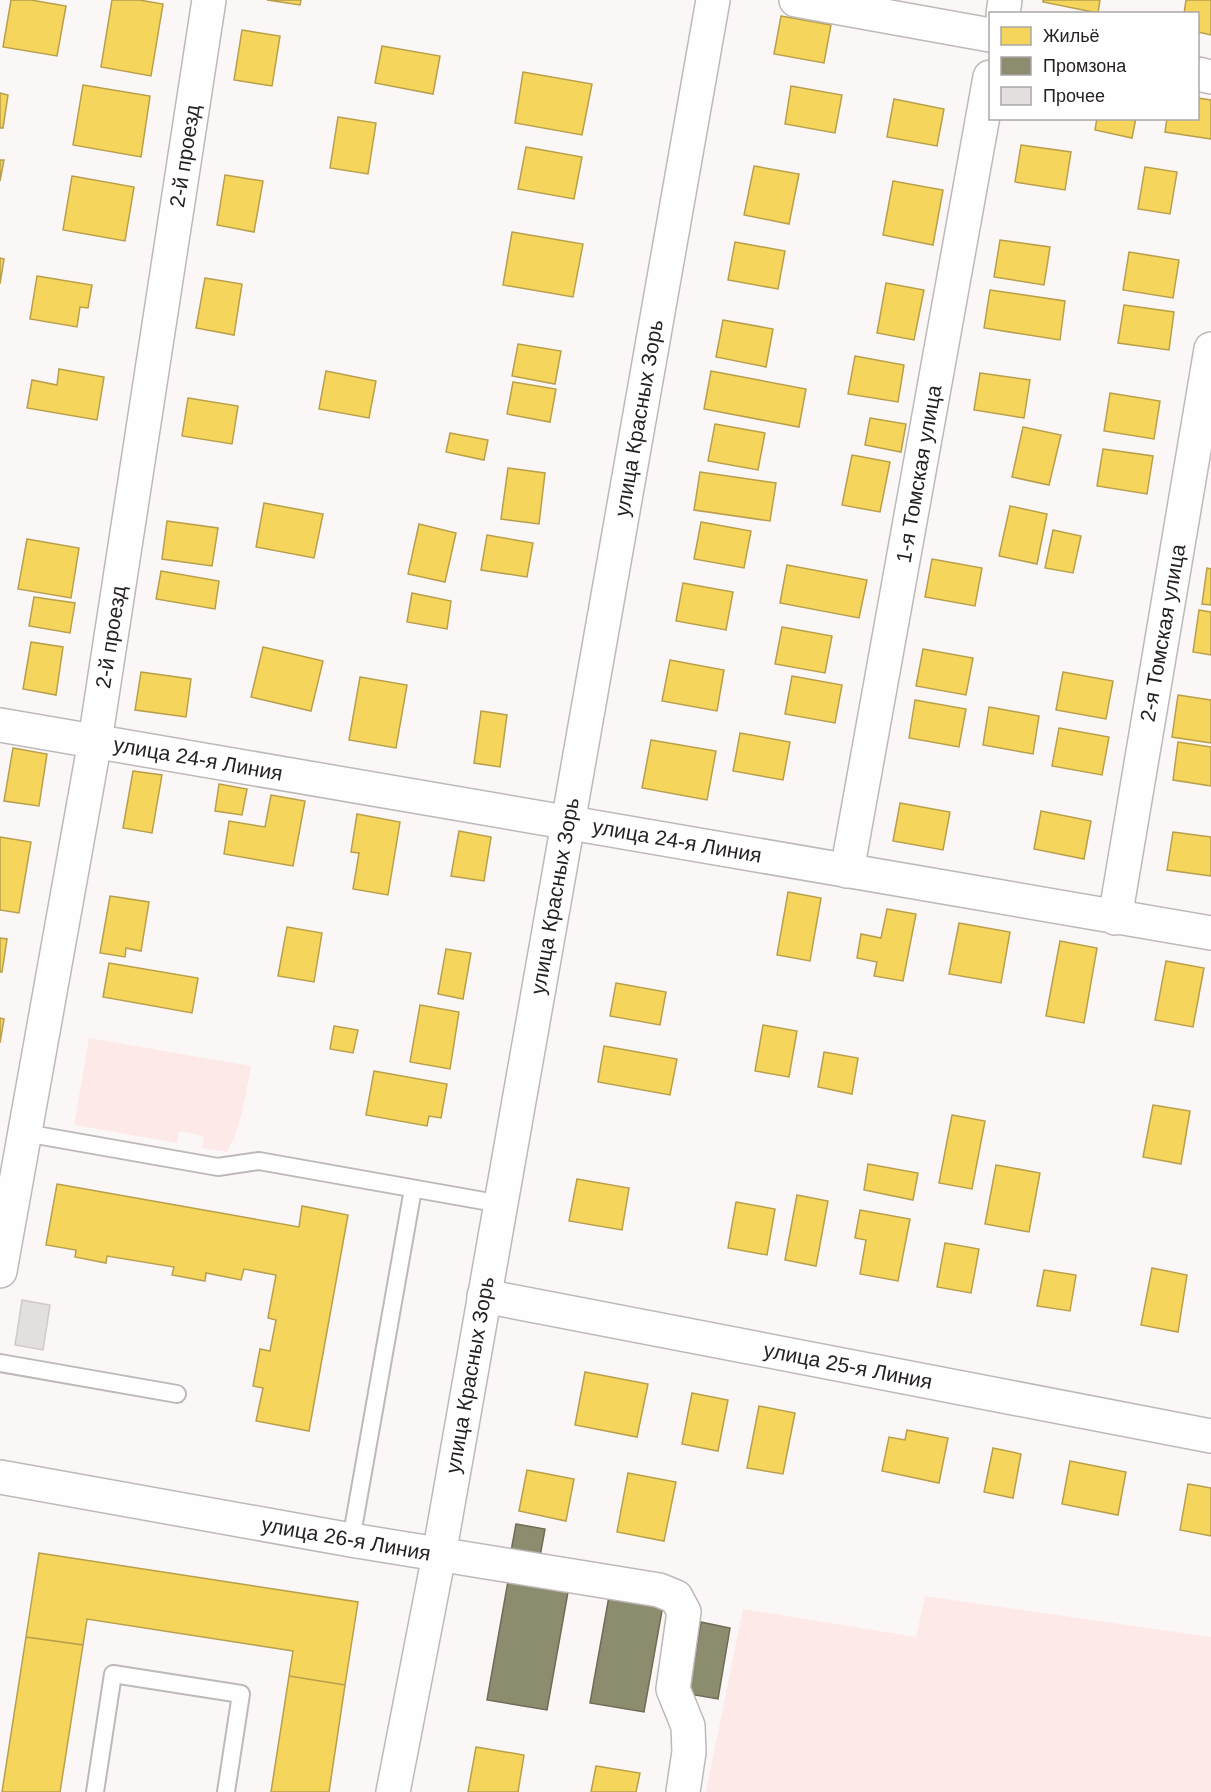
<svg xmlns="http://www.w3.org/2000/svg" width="1211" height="1792" viewBox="0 0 1211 1792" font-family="Arial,sans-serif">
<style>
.green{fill:#fdeae8}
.homes{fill:#f6d55c;stroke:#b89f4b;stroke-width:1.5}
.industry{fill:#8c8c6e;stroke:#6e6c57;stroke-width:1.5}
.building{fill:#e4dfdf;stroke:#cfcaca;stroke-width:1.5}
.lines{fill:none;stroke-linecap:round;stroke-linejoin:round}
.service-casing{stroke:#beb9b9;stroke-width:20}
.minor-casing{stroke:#beb9b9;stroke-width:36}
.tertiary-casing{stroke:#beb9b9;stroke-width:36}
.service{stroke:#fffefe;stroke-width:16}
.minor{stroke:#fffefe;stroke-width:33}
.tertiary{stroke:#fffefe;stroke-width:33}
.labels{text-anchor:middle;stroke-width:6;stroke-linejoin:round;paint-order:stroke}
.street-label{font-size:21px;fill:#272222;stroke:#fff}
</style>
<rect width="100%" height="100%" fill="#fcf7f7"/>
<path class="green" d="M89,1038L251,1066C245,1096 242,1126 227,1152L202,1148L204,1136L179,1131L177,1143L74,1125Z
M925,1596L1211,1637V1792H706L743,1609L916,1637Z"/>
<path class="homes" d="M11,0H31L66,6L57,56L3,47Z
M112,0H139L163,4L151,76L101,67Z
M267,0H301L300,5Z
M1043,0H1100L1098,13L1043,2Z
M1186,0H1211V35L1198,32V14H1184Z
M781,16L831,25L824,63L774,54Z
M242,30L280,36L272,86L234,80Z
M382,46L440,56L433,94L375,83Z
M523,72L592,84L582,135L515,123Z
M83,85L150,96L141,157L73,145Z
M791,86L842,95L835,133L785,124Z
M0,93L8,95L3,128H0Z
M1198,98L1211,100V139L1165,132L1167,118H1198Z
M894,99L944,109L937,146L887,137Z
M338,117L376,123L368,174L330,168Z
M1097,118H1136L1132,138L1095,130Z
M1021,145L1071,152L1065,190L1015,182Z
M526,147L582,157L574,199L518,189Z
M0,160H4L0,181Z
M754,166L799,174L789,224L744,215Z
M1145,167L1177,172L1170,214L1138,209Z
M225,175L263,181L254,232L217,225Z
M72,176L134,187L125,241L63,230Z
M893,181L943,190L933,245L883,235Z
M512,232L583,244L573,297L503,285Z
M1000,240L1050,247L1044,285L994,277Z
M735,242L785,251L778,289L728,280Z
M1129,252L1179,260L1173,298L1123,290Z
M0,258L4,259L0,284Z
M37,276L92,285L88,308L80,307L77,327L30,319Z
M205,278L242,284L234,335L196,328Z
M886,283L924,290L914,340L877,333Z
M990,290L1065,301L1060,340L984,328Z
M1124,305L1174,312L1169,350L1118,343Z
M723,320L773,329L766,367L716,357Z
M518,344L561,351L555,384L512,376Z
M855,356L904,365L898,402L848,394Z
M59,369L104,377L97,420L27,408L32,380L57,385Z
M326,371L376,381L369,418L319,409Z
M711,371L806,389L799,427L704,409Z
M980,373L1030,380L1024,418L974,410Z
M513,382L556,389L550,422L507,414Z
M1110,393L1160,401L1154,439L1104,431Z
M188,398L238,406L232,444L182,436Z
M870,418L906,424L901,452L865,445Z
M715,424L765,433L758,470L708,461Z
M1023,427L1061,435L1049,485L1012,477Z
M450,433L488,440L484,460L446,452Z
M1103,449L1153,456L1147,494L1097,486Z
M852,455L890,462L880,512L842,505Z
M508,468L545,473L539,524L501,519Z
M700,472L776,483L770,521L694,510Z
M264,503L323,514L314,558L256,547Z
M1010,506L1047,514L1037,564L999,556Z
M167,521L218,528L212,566L162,559Z
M701,522L751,531L744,568L694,559Z
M419,524L456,533L445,582L408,574Z
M1053,530L1081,536L1073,573L1045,568Z
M487,535L533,543L527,577L481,570Z
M27,539L79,548L71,598L18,589Z
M932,559L982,568L975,606L925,597Z
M787,565L867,580L859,618L780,603Z
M1207,568L1211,569V605L1202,604Z
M161,571L219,581L215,609L156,599Z
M683,583L733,592L726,630L676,621Z
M412,593L451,601L447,629L407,622Z
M34,597L75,603L70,633L29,626Z
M1199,610L1211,612V655L1193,652Z
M782,627L832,636L825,673L775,664Z
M31,642L63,647L56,695L23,689Z
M263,647L323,661L311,711L251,697Z
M923,649L973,658L966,695L916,686Z
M670,660L724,670L717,711L662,701Z
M141,672L191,679L186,717L135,710Z
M1063,672L1113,681L1106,719L1056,710Z
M792,676L842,685L835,723L785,714Z
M360,677L407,685L396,748L349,740Z
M1178,695L1211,700V743L1172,737Z
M915,700L966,709L959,747L909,738Z
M989,707L1039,716L1033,754L983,745Z
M481,711L507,715L500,767L474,763Z
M1059,728L1109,737L1102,775L1052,766Z
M740,733L790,742L783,780L733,771Z
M651,740L716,751L707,800L642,788Z
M1178,742L1211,747V786L1173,780Z
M13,748L47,754L39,806L4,801Z
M133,771L162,775L152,833L123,828Z
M219,784L247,789L242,815L215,811Z
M271,795L305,801L293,866L224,854L229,821L265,827Z
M900,803L950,812L943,850L893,841Z
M1041,811L1091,821L1084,859L1034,849Z
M357,814L400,822L388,895L353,889L359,853L351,852Z
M459,831L491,837L484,881L451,876Z
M1173,832L1211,837V876L1167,870Z
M0,837L31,842L19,913L0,910Z
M788,892L821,898L810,961L777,955Z
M110,896L149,902L141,951L126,948L125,957L100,953Z
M887,909L916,914L903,981L874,976L877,962L857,958L861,934L881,938Z
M959,923L1010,932L1001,983L949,974Z
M287,927L322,933L314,982L278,976Z
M0,938L7,939L2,972H0Z
M1060,941L1097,948L1084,1023L1046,1016Z
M446,949L471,953L463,999L438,994Z
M1166,961L1204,968L1193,1027L1155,1020Z
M109,963L198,978L192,1013L103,997Z
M616,983L666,992L660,1025L610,1016Z
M420,1005L459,1012L450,1069L410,1062Z
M0,1018L4,1019L0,1043Z
M763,1025L797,1031L789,1077L755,1071Z
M334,1026L358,1030L353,1053L330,1049Z
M604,1046L677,1059L670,1095L598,1082Z
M824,1052L858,1058L852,1094L818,1087Z
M374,1071L447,1084L441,1118L429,1116L427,1126L366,1115Z
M1153,1105L1190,1111L1181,1164L1143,1157Z
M952,1115L985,1121L972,1189L939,1183Z
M868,1164L918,1173L913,1200L864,1190Z
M996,1165L1040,1173L1029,1232L985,1224Z
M577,1179L629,1188L622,1230L569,1221Z
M57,1184L299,1227L302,1206L348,1215L309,1431L256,1421L263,1388L253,1386L260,1349L270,1351L276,1320L268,1318L276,1275L244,1269L241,1280L206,1273L205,1281L172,1275L174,1267L107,1256L106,1263L75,1257L76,1250L46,1245Z
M797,1195L828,1201L816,1266L785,1260Z
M736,1202L775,1209L767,1255L728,1248Z
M860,1210L910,1219L898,1281L860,1274L866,1240L855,1238Z
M945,1243L979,1249L971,1293L937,1287Z
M1152,1268L1187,1275L1178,1332L1141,1325Z
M1044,1270L1076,1275L1070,1311L1037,1306Z
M585,1372L648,1384L637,1437L575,1425Z
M692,1393L728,1400L718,1451L682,1444Z
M759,1406L795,1413L783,1474L747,1468Z
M907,1430L948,1438L939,1483L882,1471L889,1437L905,1440Z
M993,1448L1021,1454L1013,1498L984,1492Z
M1070,1461L1126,1472L1118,1515L1062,1504Z
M527,1470L574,1479L566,1521L519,1511Z
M628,1473L676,1482L664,1541L617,1532Z
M1188,1484L1211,1488V1536L1180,1530Z
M39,1553L358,1602L345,1685L289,1676L293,1651L87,1619L83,1645L26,1637Z
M26,1637L83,1645L60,1792H2Z
M289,1676L345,1685L329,1792H271Z
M476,1747L524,1755L518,1792H468Z
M596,1766L640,1773L636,1792H591Z"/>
<path class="industry" d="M516,1524L545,1529L539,1562L510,1557Z
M508,1581L568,1592L547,1710L487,1700Z
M609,1596L663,1605L644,1712L590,1703Z
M701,1622L730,1628L718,1699L689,1694Z"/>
<path class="building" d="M22,1300L50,1305L43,1350L15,1345Z"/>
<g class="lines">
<g class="service-casing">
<path id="service" d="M25,1133L218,1167L259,1161L501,1204
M0,1363L177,1394
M351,1540L413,1189
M95,1792L113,1674L241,1694L226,1792"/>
</g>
<g class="minor-casing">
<path id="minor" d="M796,0L990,35
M1003,14L1005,0
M1198,74L1211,77
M0,725L1211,933
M847,871L990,77
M1115,918L1211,349
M0,1271L95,741L209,0
M484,1296L1211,1436
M0,1477L351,1540L659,1590L676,1597L684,1612L673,1689L688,1726L689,1752L683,1792"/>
</g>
<g class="tertiary-casing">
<path id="tertiary" d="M393,1792L439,1555L713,0"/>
</g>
<use href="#service" class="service"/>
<use href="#minor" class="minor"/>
<use href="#tertiary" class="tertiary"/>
</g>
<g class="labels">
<g class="street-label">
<text transform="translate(185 156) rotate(-81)" y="7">2-й проезд</text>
<text transform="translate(639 418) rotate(-80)" y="7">улица Красных Зорь</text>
<text transform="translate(919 474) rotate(-80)" y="7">1-я Томская улица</text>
<text transform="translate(1163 633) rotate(-80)" y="7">2-я Томская улица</text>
<text transform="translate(111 637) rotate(-81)" y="7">2-й проезд</text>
<text transform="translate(198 759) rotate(10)" y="7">улица 24-я Линия</text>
<text transform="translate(677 841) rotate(10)" y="7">улица 24-я Линия</text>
<text transform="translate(555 896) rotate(-80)" y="7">улица Красных Зорь</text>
<text transform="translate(848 1366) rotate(11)" y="7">улица 25-я Линия</text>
<text transform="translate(470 1375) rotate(-80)" y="7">улица Красных Зорь</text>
<text transform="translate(346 1539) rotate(10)" y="7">улица 26-я Линия</text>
</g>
</g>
<rect x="989" y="12" width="210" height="108" fill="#ffffff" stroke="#a9a7a7" stroke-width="1.5"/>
<rect x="1001" y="27" width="30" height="18" fill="#f6d55c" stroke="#a9a7a7" stroke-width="1.5"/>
<text x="1043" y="42" font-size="18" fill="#272222">Жильё</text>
<rect x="1001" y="57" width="30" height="18" fill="#8c8c6e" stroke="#a9a7a7" stroke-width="1.5"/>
<text x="1043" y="72" font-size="18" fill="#272222">Промзона</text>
<rect x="1001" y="87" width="30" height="18" fill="#e4dfdf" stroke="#a9a7a7" stroke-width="1.5"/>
<text x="1043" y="102" font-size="18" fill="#272222">Прочее</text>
</svg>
